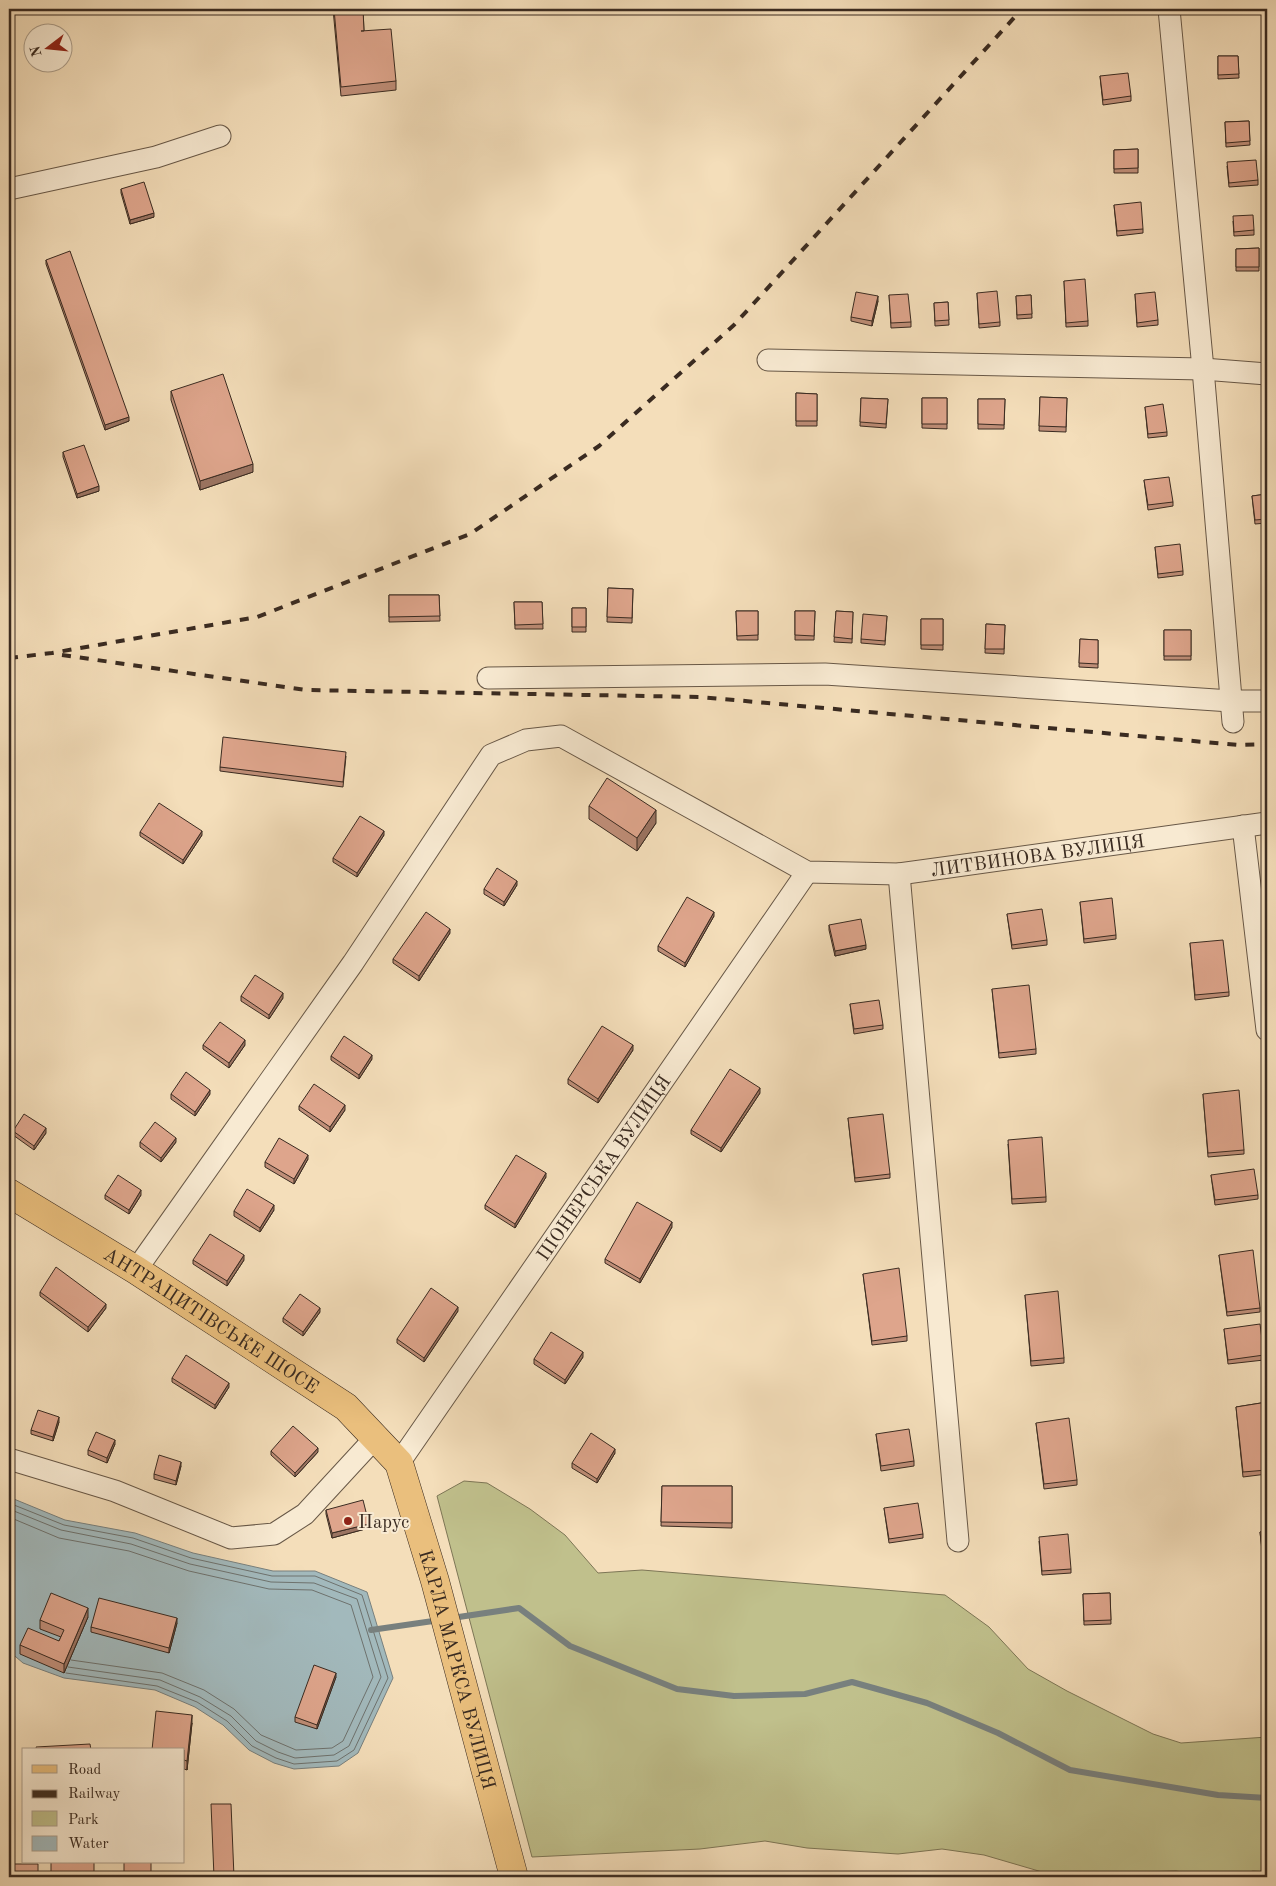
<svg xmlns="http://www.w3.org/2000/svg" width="1276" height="1886" viewBox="0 0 1276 1886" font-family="'Old Standard TT',serif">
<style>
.green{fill:#c0c08c;stroke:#7d7656}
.water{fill:#a2b9bc;stroke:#78807e}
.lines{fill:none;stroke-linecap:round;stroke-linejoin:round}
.shore{stroke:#6e726e;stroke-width:1}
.stream{stroke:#78807e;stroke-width:6}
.minor-casing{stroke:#685847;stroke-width:23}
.major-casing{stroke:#3a2b21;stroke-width:29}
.minor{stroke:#f8ead2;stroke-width:21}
.major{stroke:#eabf7d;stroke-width:28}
.rail{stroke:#3a2b21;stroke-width:4;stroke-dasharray:9 9;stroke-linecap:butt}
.wall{fill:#bf8e78;stroke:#3a2b21}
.shaded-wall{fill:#9b7462;stroke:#3a2b21}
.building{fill:#dea58c;stroke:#3a2b21}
.poi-dot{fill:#8f2418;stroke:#f8ead2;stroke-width:2}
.labels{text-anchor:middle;stroke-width:4;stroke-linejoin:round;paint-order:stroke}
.street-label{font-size:19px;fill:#3a2b21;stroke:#f8ead2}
.poi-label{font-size:19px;fill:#3a2b21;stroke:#f8ead2;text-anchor:start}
</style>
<rect width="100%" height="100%" fill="#f4deba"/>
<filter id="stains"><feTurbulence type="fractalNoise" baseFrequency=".004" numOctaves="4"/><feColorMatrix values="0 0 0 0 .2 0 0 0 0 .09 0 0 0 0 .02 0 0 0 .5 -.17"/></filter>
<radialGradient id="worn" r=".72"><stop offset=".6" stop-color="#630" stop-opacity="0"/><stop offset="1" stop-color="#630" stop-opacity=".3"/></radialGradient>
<path class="green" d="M464,1481L487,1483L530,1509L565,1535L598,1573L642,1570L945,1595L989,1627L1028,1669L1067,1691L1153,1734L1181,1743L1267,1737V1872L1253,1871L1229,1877H1212L1176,1871L1138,1872L1114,1877H1083L1049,1874L984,1855L942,1849L898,1854L807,1848L765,1841L700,1849L532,1857L437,1496Z"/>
<path class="water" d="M9,1497L65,1520L135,1533L193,1553L273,1571H315L367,1592L393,1678L358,1753L339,1766L294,1769L274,1763L249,1750L223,1725L195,1707L155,1690L64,1678L23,1663L9,1651Z"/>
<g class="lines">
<path class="shore" d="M9,1503L64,1525L133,1538L191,1558L272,1576H315L362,1595L388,1678L354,1750L337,1761L294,1764L276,1758L252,1746L227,1721L197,1702L157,1686L66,1673
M9,1509L61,1530L131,1544L190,1564L271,1582L314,1583L357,1599L381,1677L349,1746L334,1755L295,1758L278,1752L256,1741L231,1716L200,1697L160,1680L68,1667
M9,1517L59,1538L129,1551L189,1571L269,1589L312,1590L351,1605L373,1677L343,1741L332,1748L296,1750L261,1735L234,1709L204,1690L162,1673L71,1660"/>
<path class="stream" d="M452,1618L519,1608L570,1646L677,1689L734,1696L805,1694L852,1682L927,1703L998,1733L1070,1770L1218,1795L1267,1798
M371,1630L440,1620"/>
<g class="minor-casing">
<g id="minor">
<path d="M1169,9L1203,369L1233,722"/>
<path d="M9,189L156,157L220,136"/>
<path d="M768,360L1203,369L1267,374"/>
<path d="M488,678L825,674L1231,701H1267"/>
<path d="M1243,826L1267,1030"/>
<path d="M899,874L958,1541"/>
<path id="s1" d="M136,1270L353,963L491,755L526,740L561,736L807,872L899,874L1267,823"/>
<path d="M9,1459L115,1491L231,1538L274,1534L305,1514L375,1438"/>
<path id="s2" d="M399,1463L807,872"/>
</g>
</g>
<g class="major-casing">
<g id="major">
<path id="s3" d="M9,1193L136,1270L346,1407L399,1463L435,1581L514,1877"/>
</g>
</g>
<use href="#minor" class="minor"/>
<use href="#major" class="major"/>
<path class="rail" d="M62,655L306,690L700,697L1238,745L1267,744
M9,658L52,653L257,617L470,534L599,446L734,325L1022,9"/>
</g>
<path class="wall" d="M333,9H363L364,31L396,81V90L341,96Z
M1218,56H1238L1239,78L1218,79Z
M1100,76L1131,96V101L1103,105Z
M1249,121L1250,145L1226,147L1225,122Z
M1138,149V173H1114V150Z
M1227,166L1258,180V185L1229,187Z
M121,189L154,217L130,224L121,193Z
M1114,205L1143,229V233L1117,236Z
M1233,221L1254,230V235L1234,236Z
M1259,248V271H1236V249Z
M46,260L129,421L105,430L46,264Z
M1064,281L1088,321V326L1066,327Z
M977,293L1000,322V326L979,328Z
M1135,294L1158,320V325L1137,327Z
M889,295L911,322V327L891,328Z
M1031,295L1032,318L1017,319L1016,296Z
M878,301L872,326L851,321V317Z
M948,302L949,325L935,326L934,303Z
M171,391L253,472L200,490L171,400Z
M796,393L817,394V426H796Z
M1040,397L1067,398L1066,432L1039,431Z
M861,398L888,399L886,428L860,426Z
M922,398H947V429L922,428Z
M978,399H1005L1004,429H978Z
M1145,407L1167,432V436L1148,438Z
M63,452L99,491L77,498L63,457Z
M1144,480L1173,502V506L1148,510Z
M1267,494V523L1255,524L1252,496Z
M1155,547L1183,571V575L1158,578Z
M608,588L633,589L632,623L607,622Z
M389,595H439L440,621L389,622Z
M514,602H542L543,629H515Z
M572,608H586V632H572Z
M736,611H758V640H737Z
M795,611H815L814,640H795Z
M836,611L853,612L852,643L834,642Z
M887,616L885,645L861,643V639Z
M921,619H943V650L921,649Z
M986,624L1005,625L1004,654L985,653Z
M1164,630H1191V660H1164Z
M1080,639L1098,640V668L1079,667Z
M346,756L343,787L220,771V767Z
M589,806L656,823L637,851L589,819Z
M140,832L202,835L183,864L140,836Z
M384,835L357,877L333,862V858Z
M517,885L504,906L484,894V889Z
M1080,902L1116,935V939L1084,943Z
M1007,914L1047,940V945L1012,949Z
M714,916L685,967L658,951V946Z
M829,925L866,949L835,956L829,930Z
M450,933L419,981L393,963V959Z
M1190,943L1229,992V996L1195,1000Z
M992,989L1036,1049V1054L999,1058Z
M241,996L283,998L269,1019L241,1001Z
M850,1004L883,1025V1029L854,1034Z
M203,1045H245L229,1068L203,1049Z
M633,1050L598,1103L568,1084V1079Z
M331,1056L372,1059L359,1079L331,1060Z
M760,1093L721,1152L691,1134V1130Z
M171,1094H210L195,1116L171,1099Z
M1203,1094L1244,1150V1154L1208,1157Z
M299,1106L345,1110L330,1132L299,1110Z
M848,1118L890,1174V1178L855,1182Z
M13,1131L46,1133L34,1150L13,1135Z
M140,1142H176L161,1162L140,1147Z
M1008,1144L1046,1197V1202L1012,1204Z
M308,1159L294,1184L265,1167V1162Z
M1211,1175L1258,1195V1199L1215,1205Z
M546,1177L515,1228L485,1209V1205Z
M105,1195H141L129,1214L105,1199Z
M274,1210L260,1232L234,1216V1211Z
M672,1227L640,1283L605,1263V1259Z
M1219,1255L1260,1308V1312L1227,1316Z
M193,1260H244L227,1286L193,1264Z
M863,1274L907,1336V1341L872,1345Z
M40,1292L106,1308L88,1332L40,1296Z
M1025,1295L1064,1358V1363L1031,1366Z
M458,1311L424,1362L397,1343V1339Z
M320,1312L303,1336L283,1322V1318Z
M1224,1329L1264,1355V1360L1228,1364Z
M583,1357L565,1384L534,1364V1359Z
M172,1378L229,1387L215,1409L172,1382Z
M1267,1402V1474L1243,1477L1236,1407Z
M59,1422L53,1441L31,1434V1430Z
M1036,1423L1077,1480V1485L1044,1489Z
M876,1434L914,1461V1466L881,1471Z
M115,1444L107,1463L88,1455V1450Z
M271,1451L318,1452L295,1477L271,1455Z
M615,1453L597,1483L572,1468V1463Z
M181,1466L176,1485L154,1479V1474Z
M662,1486H732V1528L661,1526Z
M884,1508L923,1534V1538L889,1543Z
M326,1510L369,1528L332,1538L326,1514Z
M1267,1531V1561H1263L1260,1532Z
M1039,1541L1071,1569V1573L1042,1575Z
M1110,1593L1111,1624L1084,1625L1083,1594Z
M88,1617L64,1673L20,1654V1645L59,1641L61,1637L40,1629V1620Z
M177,1623L169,1653L91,1632V1627Z
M336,1677L317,1729L295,1722V1717Z
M192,1723L187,1770L184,1769V1750Z"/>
<path class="shaded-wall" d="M154,213V217L130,224V220Z
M878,296V301L872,326V321Z
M129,417V421L105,430V425Z
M253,464V472L200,490V481Z
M99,486V491L77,498V494Z
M656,810V823L637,851V838Z
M202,831V835L183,864V860Z
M384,831V835L357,877V873Z
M517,881V885L504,906V902Z
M714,912V916L685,967V963Z
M450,929V933L419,981V976Z
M866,945V949L835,956V951Z
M283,993V998L269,1019V1015Z
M245,1040V1045L229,1068V1063Z
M633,1045V1050L598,1103V1099Z
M372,1055V1059L359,1079V1075Z
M760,1088V1093L721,1152V1148Z
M210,1090V1094L195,1116V1112Z
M345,1105V1110L330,1132V1127Z
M46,1128V1133L34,1150V1146Z
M176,1138V1142L161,1162V1158Z
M308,1155V1159L294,1184V1179Z
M546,1173V1177L515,1228V1224Z
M141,1190V1195L129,1214V1210Z
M274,1205V1210L260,1232V1228Z
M672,1222V1227L640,1283V1279Z
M244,1255V1260L227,1286V1281Z
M106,1304V1308L88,1332V1327Z
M458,1307V1311L424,1362V1358Z
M320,1308V1312L303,1336V1332Z
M583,1352V1357L565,1384V1380Z
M229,1383V1387L215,1409V1405Z
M59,1417V1422L53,1441V1437Z
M115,1440V1444L107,1463V1458Z
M318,1448V1452L295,1477V1473Z
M615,1449V1453L597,1483V1479Z
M181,1462V1466L176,1485V1481Z
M369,1524V1528L332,1538V1533Z
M88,1608V1617L64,1673V1664Z
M177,1618V1623L169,1653V1648Z
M336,1673V1677L317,1729V1725Z
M192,1715V1723L187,1770V1761Z"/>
<path class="building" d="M334,9H363L364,31H361L391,29L396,81L341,87Z
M1218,56H1238L1239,74L1218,75Z
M1128,73L1131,96L1103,100L1100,76Z
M1249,121L1250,141L1226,143L1225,122Z
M1138,149V168L1114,169V150Z
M1256,160L1258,180L1229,183L1227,162Z
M144,182L154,213L130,220L121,189Z
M1141,202L1143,229L1117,231L1114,205Z
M1253,215L1254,230L1234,232L1233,216Z
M1259,248V267H1236V249Z
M70,251L129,417L105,425L46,260Z
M1085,279L1088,321L1066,323L1064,281Z
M997,291L1000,322L979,324L977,293Z
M856,292L878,296L872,321L851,317Z
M1155,292L1158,320L1137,323L1135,294Z
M908,294L911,322L891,323L889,295Z
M1031,295L1032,314L1017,315L1016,296Z
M948,302L949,320L935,321L934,303Z
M223,374L253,464L200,481L171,391Z
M796,393L817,394V421H796Z
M1040,397L1067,398L1066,427L1039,426Z
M861,398L888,399L886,424L860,422Z
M922,398H947V424H922Z
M978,399H1005L1004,425L978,424Z
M1163,404L1167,432L1148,434L1145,407Z
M84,445L99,486L77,494L63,452Z
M1169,477L1173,502L1148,505L1144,480Z
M1267,494V519L1255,520L1252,496Z
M1180,544L1183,571L1158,574L1155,547Z
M608,588L633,589L632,618L607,617Z
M389,595H439L440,616L389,617Z
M514,602H542L543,624L515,625Z
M572,608H586V627H572Z
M736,611H758V635L737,636Z
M795,611H815L814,636L795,635Z
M836,611L853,612L852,639L834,637Z
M863,614L887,616L885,641L861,639Z
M921,619H943V645H921Z
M986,624L1005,625L1004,649H985Z
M1164,630H1191V656H1164Z
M1080,639L1098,640V664L1079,663Z
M223,737L346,752L343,782L220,767Z
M607,778L656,810L637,838L589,806Z
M159,803L202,831L183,860L140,832Z
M360,816L384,831L357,873L333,858Z
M497,868L517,881L504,902L484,889Z
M687,897L714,912L685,963L658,946Z
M1112,898L1116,935L1084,939L1080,902Z
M1042,909L1047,940L1012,945L1007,914Z
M426,912L450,929L419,976L393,959Z
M861,919L866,945L835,951L829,925Z
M1223,940L1229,992L1195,995L1190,943Z
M255,975L283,993L269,1015L241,996Z
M1029,985L1036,1049L999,1053L992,989Z
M879,1000L883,1025L854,1029L850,1004Z
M220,1022L245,1040L229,1063L203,1045Z
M602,1026L633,1045L598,1099L568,1079Z
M344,1036L372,1055L359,1075L331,1056Z
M730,1069L760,1088L721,1148L691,1130Z
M186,1072L210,1090L195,1112L171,1094Z
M314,1084L345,1105L330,1127L299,1106Z
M1239,1090L1244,1150L1208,1153L1203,1094Z
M24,1114L46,1128L34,1146L13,1131Z
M883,1114L890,1174L855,1178L848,1118Z
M155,1122L176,1138L161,1158L140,1142Z
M1042,1137L1046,1197L1012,1199L1008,1140Z
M279,1138L308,1155L294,1179L265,1162Z
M516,1155L546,1173L515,1224L485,1205Z
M1254,1169L1258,1195L1215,1200L1211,1175Z
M118,1175L141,1190L129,1210L105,1195Z
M247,1189L274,1205L260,1228L234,1211Z
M637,1202L672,1222L640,1279L605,1259Z
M210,1234L244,1255L227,1281L193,1260Z
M1253,1250L1260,1308L1227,1312L1219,1255Z
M56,1267L106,1304L88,1327L40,1292Z
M899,1268L907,1336L872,1341L863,1274Z
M431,1288L458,1307L424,1358L397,1339Z
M1058,1291L1064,1358L1031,1361L1025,1295Z
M300,1294L320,1308L303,1332L283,1318Z
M1260,1324L1264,1355L1228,1360L1224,1329Z
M551,1332L583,1352L565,1380L534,1359Z
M186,1355L229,1383L215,1405L172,1378Z
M1267,1402V1470L1243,1472L1236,1407Z
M38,1410L59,1417L53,1437L31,1430Z
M1069,1418L1077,1480L1044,1484L1036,1423Z
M293,1426L318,1448L295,1473L271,1451Z
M909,1429L914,1461L881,1466L876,1434Z
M96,1432L115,1440L107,1458L88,1450Z
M591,1433L615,1449L597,1479L572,1463Z
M159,1455L181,1462L176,1481L154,1474Z
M662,1486H732V1523L661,1522Z
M363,1500L369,1524L332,1533L326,1510Z
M918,1503L923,1534L889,1539L884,1508Z
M1267,1531V1556L1263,1557L1260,1532Z
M1068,1534L1071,1569L1042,1571L1039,1537Z
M51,1593L88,1608L64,1664L20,1645L28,1628L59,1641L64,1630L40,1620Z
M1110,1593L1111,1620L1084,1621L1083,1594Z
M99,1598L177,1618L169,1648L91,1627Z
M314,1665L336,1673L317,1725L295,1717Z
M156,1711L192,1715L187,1761L184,1760V1750H152Z
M90,1744L91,1750H37L36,1747Z
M211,1804H231L234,1877H214Z
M51,1862H94V1877H51Z
M124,1862H151V1877H124Z
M9,1864H38V1877H9Z
M185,1874V1877H163Z"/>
<circle class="poi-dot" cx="348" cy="1521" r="5"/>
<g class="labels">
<g class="street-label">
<text dy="7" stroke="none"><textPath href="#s1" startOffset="1212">ЛИТВИНОВА ВУЛИЦЯ</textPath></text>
<text dy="7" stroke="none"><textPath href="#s2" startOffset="359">ПІОНЕРСЬКА ВУЛИЦЯ</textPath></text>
<text dy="7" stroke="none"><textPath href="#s3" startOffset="239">АНТРАЦИТІВСЬКЕ ШОСЕ</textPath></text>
<text dy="7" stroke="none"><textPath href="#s3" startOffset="691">КАРЛА МАРКСА ВУЛИЦЯ</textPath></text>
</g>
<g class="poi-label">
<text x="358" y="1528">Парус</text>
</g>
</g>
<rect width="1276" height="1886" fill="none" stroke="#f4deba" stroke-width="30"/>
<rect x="10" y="10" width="1256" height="1866" fill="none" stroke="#3a2b21" stroke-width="2.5"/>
<rect x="15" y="15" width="1246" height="1856" fill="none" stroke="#3a2b21"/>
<rect x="22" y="1748" width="162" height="115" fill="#f8ead2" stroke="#ac9e8b"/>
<rect x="32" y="1765" width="25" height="8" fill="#eabf7d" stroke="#ac9e8b"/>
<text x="68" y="1774" font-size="15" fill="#3a2b21">Road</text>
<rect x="32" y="1790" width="25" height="8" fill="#3a2b21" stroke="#ac9e8b"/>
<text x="68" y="1798" font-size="15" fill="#3a2b21">Railway</text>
<rect x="32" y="1811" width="25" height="15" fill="#c0c08c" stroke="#ac9e8b"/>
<text x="68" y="1824" font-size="15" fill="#3a2b21">Park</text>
<rect x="32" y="1836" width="25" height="15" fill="#a2b9bc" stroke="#ac9e8b"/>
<text x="68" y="1848" font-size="15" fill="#3a2b21">Water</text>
<g transform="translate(48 48) rotate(254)"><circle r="24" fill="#f8ead2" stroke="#ac9e8b"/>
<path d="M0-4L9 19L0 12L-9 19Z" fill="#8f2418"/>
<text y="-8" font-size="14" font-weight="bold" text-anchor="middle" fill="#3a2b21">N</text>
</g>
<rect width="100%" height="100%" filter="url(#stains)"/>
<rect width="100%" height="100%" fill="url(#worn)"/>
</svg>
